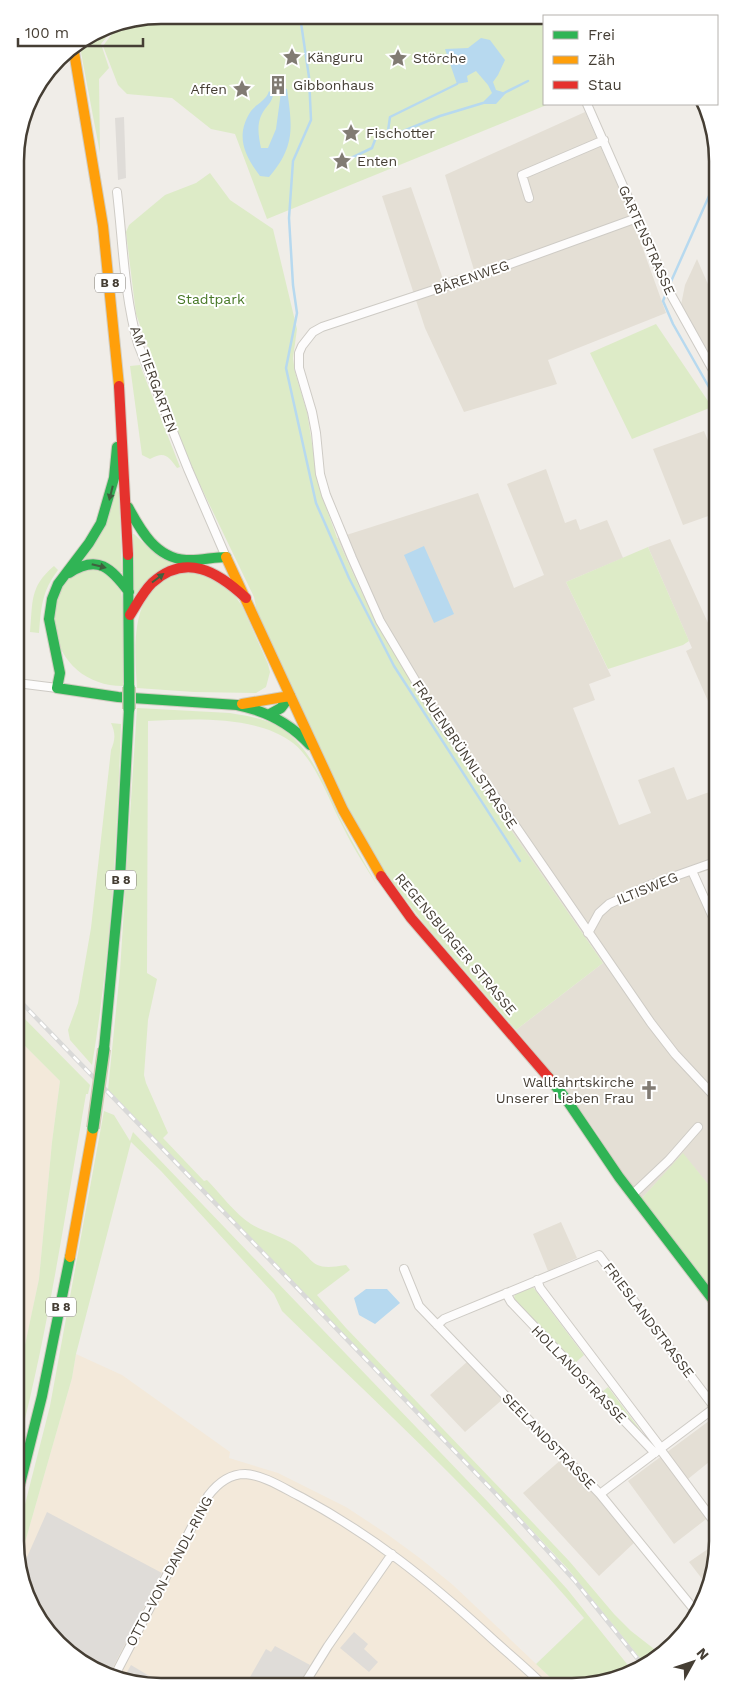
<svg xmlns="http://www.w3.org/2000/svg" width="733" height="1702" viewBox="0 0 733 1702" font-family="'Work Sans',sans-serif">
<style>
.residential{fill:#e4dfd5}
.commercial{fill:#f3e9da}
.green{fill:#ddebc7}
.parking{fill:#dfdcd8}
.water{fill:#b7d9ef}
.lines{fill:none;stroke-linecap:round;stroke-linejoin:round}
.stream{stroke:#b7d9ef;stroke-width:2.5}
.street-casing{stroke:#cecbc5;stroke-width:10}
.fast-casing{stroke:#d1ccc0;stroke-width:12}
.slow-casing{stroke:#d1ccc0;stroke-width:12}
.jam-casing{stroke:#d1ccc0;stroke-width:12}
.street{stroke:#fdfcfc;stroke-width:8}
.fast{stroke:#30b455;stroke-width:10}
.slow{stroke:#ff9f0a;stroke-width:10}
.jam{stroke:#e5322d;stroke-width:10}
.rail-casing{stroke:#d9d9d8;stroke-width:4.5}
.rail{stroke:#fff;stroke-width:2.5;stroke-dasharray:8;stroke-linecap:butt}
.fast-bridge-casing{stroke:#d2c9b5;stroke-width:14;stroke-linecap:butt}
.fast-bridge{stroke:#30b455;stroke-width:11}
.oneway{fill:#3f613e}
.labels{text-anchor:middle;stroke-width:4;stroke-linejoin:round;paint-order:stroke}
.shield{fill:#fff;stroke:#7d7871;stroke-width:1}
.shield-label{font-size:12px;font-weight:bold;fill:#453e34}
.poi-label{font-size:14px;fill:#453e34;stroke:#fff;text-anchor:start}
.street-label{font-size:14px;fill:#453e34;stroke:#fff}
.park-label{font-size:14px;fill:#477826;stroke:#fff}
.rim{fill:none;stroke:#453e34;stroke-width:2.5}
</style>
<rect width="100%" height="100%" fill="#f0ede8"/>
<path class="residential" d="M585,112L630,213L666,313L548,360L557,384L464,412L425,328L382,196L411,187L443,279L474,270L445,175Z
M697,259L714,298V362L681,305L685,285Z
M704,431L714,455V514L683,525L653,449Z
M546,469L565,523L576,519L580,530L607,520L623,558L566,582L611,676L589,684L595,700L573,708L619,825L651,813L638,780L674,767L687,800L715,790V868L697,874L709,904L716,911V1194L683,1154L642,1198L618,1169L598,1135L565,1089L516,1030L603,963L437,723L388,643L362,593L337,538L478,493L514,588L544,575L507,484Z
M670,539L713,634L715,633V717L686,651L692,648L648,547Z
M561,1222L577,1258L548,1271L533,1234Z
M468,1361L503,1399L465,1432L430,1395Z
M717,1415V1472L709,1462L688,1479L714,1513L674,1544L628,1481Z
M563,1458L605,1504L636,1541L599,1576L523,1493Z
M718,1542V1551L711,1581L706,1584L689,1562Z"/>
<path class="commercial" d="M18,1039L60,1081L52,1142L39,1279L19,1373Z
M76,1354L122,1375L230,1452L229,1458L278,1473L346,1507L387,1534L421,1559L453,1585L552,1679L560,1682L133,1684L64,1651L20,1579V1560L72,1378Z"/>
<path class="green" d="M161,15L539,17L544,29V104H549L267,219L235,134L211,129L172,98L127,94L118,85L103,46L120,23Z
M117,24L101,44L109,68L99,79L100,153L79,42L105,26Z
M210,173L230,200L273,229L297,329L293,358L295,372L307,412L319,487L337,538L362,593L388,643L437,723L603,963L516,1030L426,926L391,881L367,843L348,808L257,612L254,597L188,460L136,314L126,232L129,225L165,195L196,183Z
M656,324L712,407L632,439L590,353Z
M140,365L180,467L177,468C168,456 165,451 150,459L142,455L130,366Z
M117,491L119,493L122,572H119L83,558L105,526L115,492Z
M132,534H134L150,549L174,563L136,595L134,594Z
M648,547L689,641L683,645L608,669L566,582Z
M54,566L58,570C42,591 41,607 39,633L30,632C33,602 29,587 54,566Z
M90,568L107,572L121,591L124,612L123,686C87,686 60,663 54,627C53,622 55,614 56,608C57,598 60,585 69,577C74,573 83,571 90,568Z
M187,571C215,576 226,581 242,606L268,664L270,672L266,687L256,693L194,692L137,688C134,643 129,581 187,571Z
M137,708L230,713C247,716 263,718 278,726C314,748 326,792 344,826C355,847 367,867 378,887C366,867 353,848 343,827C329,801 316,761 293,743C256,715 192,719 148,721L147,973L157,979L148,1020L144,1075L146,1083L168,1133L163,1138L204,1181L207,1180C220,1193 235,1214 251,1224C263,1231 278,1235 290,1242C317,1259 307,1272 346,1265L350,1270L317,1295L346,1328L518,1507L570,1562L614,1614L631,1631L658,1652L643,1662L568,1569L516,1513L108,1090L120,971Z
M111,723L121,724C117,838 111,952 92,1065L70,1040L68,1030L78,1003L91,928L111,750C115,740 116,734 111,723Z
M18,1012L90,1085L88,1094H86C66,1209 49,1326 20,1439L19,1373L39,1279L52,1142L60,1081L18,1039Z
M104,1111L114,1115L130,1141L133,1132L488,1502L567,1589L631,1669L610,1682H560L552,1679L536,1664L584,1618C491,1508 385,1411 282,1311L274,1294L161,1171L131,1142L76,1354L72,1378L20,1560V1524L50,1406Z
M683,1153L716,1194L717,1296L642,1198Z
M529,1287H533L584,1355L575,1363L514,1299L515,1293Z
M608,1387L641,1431L640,1432L602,1392Z"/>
<path class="parking" d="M124,117L126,178L118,180L115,118Z
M47,1512L162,1573L110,1673L63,1648L30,1595L32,1590L23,1584L20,1579V1573Z
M354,1632L368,1644L364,1649L378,1662L369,1672L340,1648Z
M275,1646L310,1665L300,1683L246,1684L266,1649L271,1652Z
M131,1665L146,1674L164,1684H133L123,1679Z"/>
<path class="water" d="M481,38L490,40L505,60L498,75L493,82L496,90L506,93L496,104H481L492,93L488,85L476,71L467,76L468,82L457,84L445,49L468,48Z
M284,88L287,89C292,126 296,146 269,177L260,176C244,155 235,135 251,111C256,104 266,101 269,91L273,95C272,101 269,104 265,109C256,121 258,134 261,148H268L276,129L281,92Z
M424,546L454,614L434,623L404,555Z
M366,1289H387L400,1303L375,1324L359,1315L354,1298Z"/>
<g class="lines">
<path class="stream" d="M300,16L309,77L311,120L293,161L289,218L293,285L297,313L286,368L316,503L349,578L394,666L520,861
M504,93L528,81
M388,131L390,117L457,84
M347,160L372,148L378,132L388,131L396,134L440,116L483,103
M669,286L713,187
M667,291L663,301L673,324L714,396"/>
<g class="street-casing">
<path id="street" d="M587,104L670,293L714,372
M117,192C123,243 124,295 138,344L188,469L226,557
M529,198L522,175L604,140
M637,218L488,272L322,327L313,332L302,346L299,353V368L312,412L316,433L320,474L326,495L352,558L380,621L440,722L486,783L651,1023L675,1054L716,1098
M17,683L57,688
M692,871L716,924
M588,933L599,913L609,904L650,885L715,862
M633,1194L669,1160L698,1127
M404,1269L419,1306L600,1494L697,1613
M537,1280L540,1288L661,1448
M506,1293L511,1302L655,1453
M437,1325L444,1319L599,1255L715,1408
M660,1449L718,1527
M600,1494L717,1406
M115,1675L208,1496C217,1484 229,1474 245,1474C264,1475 285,1489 301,1497C372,1535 428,1580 487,1634C504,1650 523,1665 540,1682
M305,1683L328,1646L392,1554"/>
</g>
<g class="fast-casing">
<path id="fast" d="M128,507C141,531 156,558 186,560C200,561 213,557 226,557
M128,555L129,687
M69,573C98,554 111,568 129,592
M57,688L118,697L237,705C267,711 290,723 310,745
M57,688L60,673L49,619L52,599L58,584L89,543L101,523L114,478L117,447
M270,714L281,708L290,696
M104,1049L120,879L129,709
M549,1078L566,1099L619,1177L717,1305
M20,1484L42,1396L70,1257"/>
</g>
<g class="slow-casing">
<path id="slow" d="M73,46L103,226L119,386
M226,557L343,810L381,876
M242,704L290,696
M70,1257L93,1128"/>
</g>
<g class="jam-casing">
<path id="jam" d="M119,386L128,555
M130,615C137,604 143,592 152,583C186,552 218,572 246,598
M381,876L411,918L549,1078"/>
</g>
<use href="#street" class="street"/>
<use href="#fast" class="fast"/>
<use href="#slow" class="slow"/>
<use href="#jam" class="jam"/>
<g class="rail-casing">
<path id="rail" d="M18,999L496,1494L575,1581L641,1663"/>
</g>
<use href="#rail" class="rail"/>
<g class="fast-bridge-casing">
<path id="fast-bridge" d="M129,687V709
M93,1128L104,1049"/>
</g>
<use href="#fast-bridge" class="fast-bridge"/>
</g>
<defs><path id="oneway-solid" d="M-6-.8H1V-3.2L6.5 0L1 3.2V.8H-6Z" transform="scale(1.25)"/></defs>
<g class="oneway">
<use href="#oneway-solid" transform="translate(111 493) rotate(104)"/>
<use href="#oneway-solid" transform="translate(99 566) rotate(14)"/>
<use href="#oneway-solid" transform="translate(158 578) rotate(-37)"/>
</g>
<defs>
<g id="sight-bare" transform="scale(1.5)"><path d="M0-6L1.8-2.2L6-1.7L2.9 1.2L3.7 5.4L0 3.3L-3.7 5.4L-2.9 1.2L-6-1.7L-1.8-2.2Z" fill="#817b73" stroke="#fff" stroke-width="2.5" paint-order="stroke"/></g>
<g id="building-bare" transform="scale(1.5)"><path d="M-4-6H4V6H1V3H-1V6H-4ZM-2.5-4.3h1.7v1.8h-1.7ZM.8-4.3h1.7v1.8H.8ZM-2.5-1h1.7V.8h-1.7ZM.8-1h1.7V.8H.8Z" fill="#817b73" stroke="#fff" stroke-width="2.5" paint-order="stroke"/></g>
<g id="church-bare" transform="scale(1.5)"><path d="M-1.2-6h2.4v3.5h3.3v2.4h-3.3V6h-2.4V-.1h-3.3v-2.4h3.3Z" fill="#817b73" stroke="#fff" stroke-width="2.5" paint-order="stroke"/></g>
</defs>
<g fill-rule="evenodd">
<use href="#sight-bare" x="292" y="57"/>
<use href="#sight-bare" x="398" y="58"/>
<use href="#building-bare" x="278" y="85"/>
<use href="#sight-bare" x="242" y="89"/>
<use href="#sight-bare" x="351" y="133"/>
<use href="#sight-bare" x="342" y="161"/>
<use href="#church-bare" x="649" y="1090"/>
</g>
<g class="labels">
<g class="shield">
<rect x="95" y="273.5" width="30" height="19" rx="4"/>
<rect x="106" y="870.5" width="30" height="19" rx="4"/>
<rect x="46" y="1297.5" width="30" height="19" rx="4"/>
</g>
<g class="shield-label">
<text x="110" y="287">B 8</text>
<text x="121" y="884">B 8</text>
<text x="61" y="1311">B 8</text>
</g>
<g class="poi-label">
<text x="307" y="62">Känguru</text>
<text x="413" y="63">Störche</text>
<text x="293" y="90">Gibbonhaus</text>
<text x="227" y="94" text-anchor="end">Affen</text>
<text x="366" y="138">Fischotter</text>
<text x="357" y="166">Enten</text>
<text x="634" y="1087" text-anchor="end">Wallfahrtskirche<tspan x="634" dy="16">Unserer Lieben Frau</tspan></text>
</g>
<g class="street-label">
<text transform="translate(647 240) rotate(66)" y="5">GARTENSTRASSE</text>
<text transform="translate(471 277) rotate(-19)" y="5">BÄRENWEG</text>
<text transform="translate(154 379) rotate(70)" y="5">AM TIERGARTEN</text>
<text transform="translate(465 754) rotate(56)" y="5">FRAUENBRÜNNLSTRASSE</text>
<text transform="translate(647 888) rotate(-22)" y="5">ILTISWEG</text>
<text transform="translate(456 944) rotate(50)" y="5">REGENSBURGER STRASSE</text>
<text transform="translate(649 1320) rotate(53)" y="5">FRIESLANDSTRASSE</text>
<text transform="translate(579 1374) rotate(46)" y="5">HOLLANDSTRASSE</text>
<text transform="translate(549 1441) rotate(46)" y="5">SEELANDSTRASSE</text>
<text transform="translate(169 1571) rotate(-62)" y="5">OTTO-VON-DANDL-RING</text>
</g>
<g class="park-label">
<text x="211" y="304">Stadtpark</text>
</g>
</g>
<path d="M0 0H733V1702H0ZM161 24H572A137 137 0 0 1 709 161V1541A137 137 0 0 1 572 1678H161A137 137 0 0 1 24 1541V161A137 137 0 0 1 161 24Z" fill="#fff" fill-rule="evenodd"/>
<path class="rim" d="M161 24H572A137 137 0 0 1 709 161V1541A137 137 0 0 1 572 1678H161A137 137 0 0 1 24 1541V161A137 137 0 0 1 161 24Z"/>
<rect x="543" y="15" width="175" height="90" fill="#ffffff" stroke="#b5b2ae"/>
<rect x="553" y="31" width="25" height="8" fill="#30b455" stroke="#b5b2ae"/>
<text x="588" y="40" font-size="15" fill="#453e34">Frei</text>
<rect x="553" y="56" width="25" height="8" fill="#ff9f0a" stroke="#b5b2ae"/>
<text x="588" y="65" font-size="15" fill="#453e34">Zäh</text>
<rect x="553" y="81" width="25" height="8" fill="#e5322d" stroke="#b5b2ae"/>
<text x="588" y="90" font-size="15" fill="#453e34">Stau</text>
<g transform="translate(693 1662) rotate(50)" stroke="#ffffff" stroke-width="4" paint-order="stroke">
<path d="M0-4L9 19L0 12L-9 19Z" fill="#453e34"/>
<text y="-8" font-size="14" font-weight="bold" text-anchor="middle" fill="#453e34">N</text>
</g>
<path d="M18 38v8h125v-8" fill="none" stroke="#453e34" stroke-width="2.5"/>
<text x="25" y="38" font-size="15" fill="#453e34" stroke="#ffffff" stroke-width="4" paint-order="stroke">100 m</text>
</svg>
